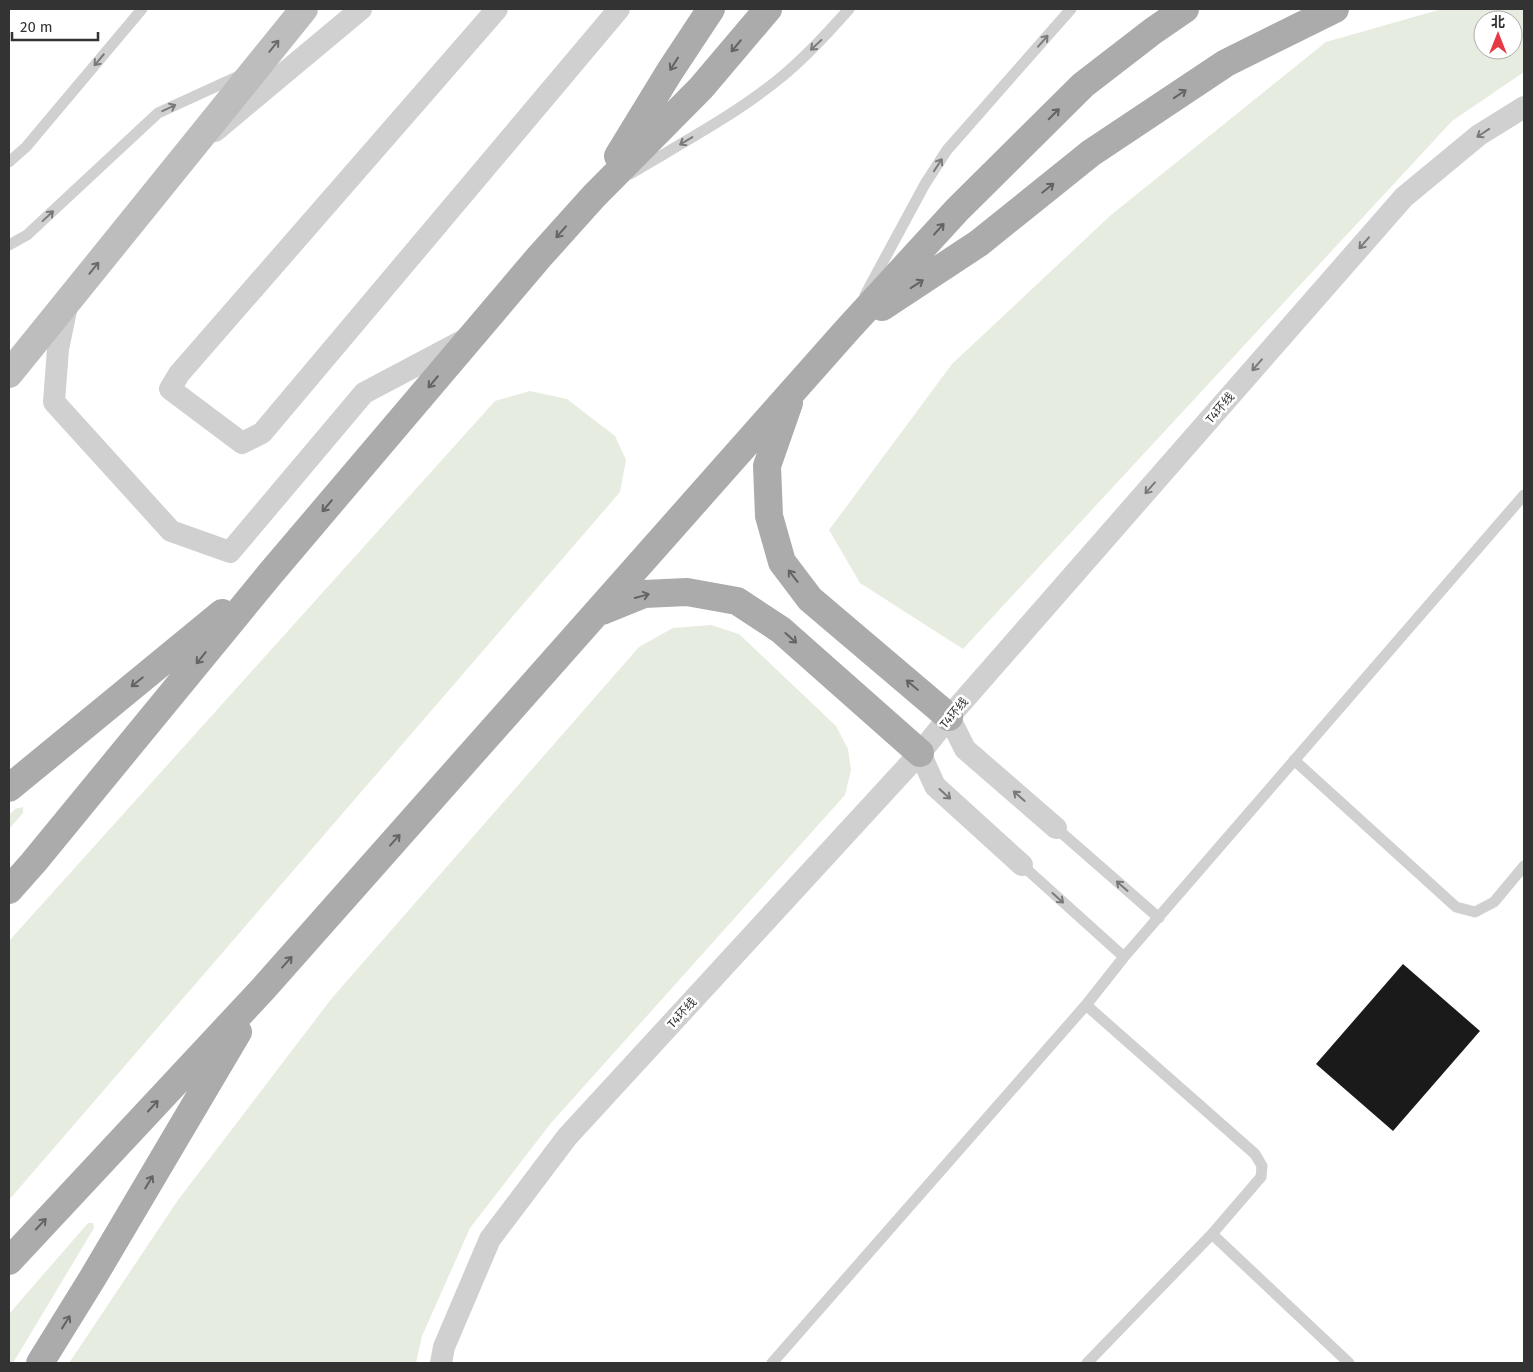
<svg xmlns="http://www.w3.org/2000/svg" width="1533" height="1372" viewBox="0 0 1533 1372" font-family="'Fira Sans','Noto Sans SC',sans-serif">
<style>
.green{fill:#e6ecdf;fill-rule:evenodd}
.building{fill:#1a1a1a}
.lines{fill:none;stroke-linecap:round;stroke-linejoin:round}
.lane{stroke:#d0d0d0;stroke-width:11}
.street{stroke:#d0d0d0;stroke-width:22}
.secondary{stroke:#bdbdbd;stroke-width:28}
.primary{stroke:#ababab;stroke-width:28}
.oneway{stroke:#7a7a7a}
.oneway2{stroke:#6a6a6a}
.oneway3{stroke:#636363}
.labels{text-anchor:middle;stroke-width:5;stroke-linejoin:round;paint-order:stroke}
.street-label{font-size:12px;fill:#333;stroke:#fff}
</style>
<rect width="100%" height="100%" fill="#fff"/>
<path class="green" d="M1442,9H1524V72L1452,121L963,649L860,583L829,530L952,364L1111,215L1326,42ZM1483,20H1513V50H1483Z
M530,391L567,399L615,436L626,460L620,492L9,1200V941L495,401Z
M711,625L739,634L836,726L848,749L851,770L845,795L551,1123L470,1228L422,1336L416,1363H69L178,1200L332,998L639,647L673,628Z
M23,807V813L9,829V815L15,809Z
M88,1223H93L94,1228L13,1363H9V1314Z"/>
<path class="building" d="M1403,964L1480,1031L1393,1131L1316,1064Z"/>
<g class="lines">
<path class="lane" d="M9,162L26,147L142,9
M630,174C680,144 733,116 779,79C805,58 827,34 849,9
M9,245L27,235L158,113L241,75
M865,295L925,184L947,150L1071,9
M1294,760L1456,907L1475,912L1494,902L1524,866
M1056,828L1159,918
M1022,865L1124,957
M1086,1005L1255,1154L1262,1166L1261,1177L1212,1234L1087,1363
M1212,1234L1349,1363
M772,1363L1086,1005L1124,957L1524,495"/>
<path class="street" d="M497,9L179,374L170,389L242,443L262,433L619,9
M215,131L361,9
M68,301L58,349L54,402L171,531L230,552L364,393L466,339
M949,717L965,749L1056,828
M920,753L935,786L1022,865
M441,1363L444,1347L490,1239L567,1137L920,753L949,717L1404,197L1479,135L1524,107"/>
<path class="secondary" d="M9,374L304,9"/>
<path class="primary" d="M618,156L670,71L711,9
M882,307L979,243L1091,153L1226,63L1335,9
M789,403L767,466L769,516L782,562L810,599L949,717
M602,611L644,594L687,592L737,601L781,630L920,753
M9,788L222,613
M9,890L33,863L270,574L540,256L594,196L701,88L768,9
M9,1261L263,989L847,330L957,210L1083,85L1153,31L1185,9
M40,1363L92,1279L238,1032"/>
</g>
<defs><path id="oneway-shaft" d="M-6 0H5M1.5-3L5.5 0L1.5 3" fill="none" stroke-width="1.6" stroke-linecap="round" stroke-linejoin="round" transform="scale(1.25)"/></defs>
<g class="oneway">
<use href="#oneway-shaft" transform="translate(1043 41) rotate(-49)"/>
<use href="#oneway-shaft" transform="translate(816 45) rotate(137)"/>
<use href="#oneway-shaft" transform="translate(99 60) rotate(130)"/>
<use href="#oneway-shaft" transform="translate(169 108) rotate(-25)"/>
<use href="#oneway-shaft" transform="translate(1483 133) rotate(146)"/>
<use href="#oneway-shaft" transform="translate(686 141) rotate(149)"/>
<use href="#oneway-shaft" transform="translate(938 165) rotate(-57)"/>
<use href="#oneway-shaft" transform="translate(48 216) rotate(-43)"/>
<use href="#oneway-shaft" transform="translate(1364 243) rotate(131)"/>
<use href="#oneway-shaft" transform="translate(1257 365) rotate(131)"/>
<use href="#oneway-shaft" transform="translate(1150 488) rotate(131)"/>
<use href="#oneway-shaft" transform="translate(945 794) rotate(42)"/>
<use href="#oneway-shaft" transform="translate(1019 796) rotate(-139)"/>
<use href="#oneway-shaft" transform="translate(1122 886) rotate(-139)"/>
<use href="#oneway-shaft" transform="translate(1058 898) rotate(42)"/>
</g>
<g class="oneway2">
<use href="#oneway-shaft" transform="translate(274 46) rotate(-51)"/>
<use href="#oneway-shaft" transform="translate(94 268) rotate(-51)"/>
</g>
<g class="oneway3">
<use href="#oneway-shaft" transform="translate(736 46) rotate(130)"/>
<use href="#oneway-shaft" transform="translate(674 64) rotate(122)"/>
<use href="#oneway-shaft" transform="translate(1180 94) rotate(-34)"/>
<use href="#oneway-shaft" transform="translate(1054 114) rotate(-45)"/>
<use href="#oneway-shaft" transform="translate(1048 188) rotate(-39)"/>
<use href="#oneway-shaft" transform="translate(939 229) rotate(-48)"/>
<use href="#oneway-shaft" transform="translate(561 232) rotate(131)"/>
<use href="#oneway-shaft" transform="translate(917 284) rotate(-33)"/>
<use href="#oneway-shaft" transform="translate(433 382) rotate(130)"/>
<use href="#oneway-shaft" transform="translate(327 506) rotate(130)"/>
<use href="#oneway-shaft" transform="translate(793 576) rotate(-128)"/>
<use href="#oneway-shaft" transform="translate(642 596) rotate(-15)"/>
<use href="#oneway-shaft" transform="translate(791 638) rotate(42)"/>
<use href="#oneway-shaft" transform="translate(201 658) rotate(129)"/>
<use href="#oneway-shaft" transform="translate(137 682) rotate(141)"/>
<use href="#oneway-shaft" transform="translate(912 685) rotate(-140)"/>
<use href="#oneway-shaft" transform="translate(395 840) rotate(-48)"/>
<use href="#oneway-shaft" transform="translate(287 962) rotate(-48)"/>
<use href="#oneway-shaft" transform="translate(153 1106) rotate(-47)"/>
<use href="#oneway-shaft" transform="translate(149 1182) rotate(-59)"/>
<use href="#oneway-shaft" transform="translate(41 1224) rotate(-47)"/>
<use href="#oneway-shaft" transform="translate(66 1322) rotate(-58)"/>
</g>
<g class="labels">
<g class="street-label">
<text transform="translate(1220 408) rotate(-49)" y="4">T4环线</text>
<text transform="translate(954 713) rotate(-50)" y="4">T4环线</text>
<text transform="translate(682 1013) rotate(-47)" y="4">T4环线</text>
</g>
</g>
<rect width="1533" height="1372" fill="none" stroke="#333333" stroke-width="20"/>
<g transform="translate(1498 35)"><circle r="24" fill="#ffffff" stroke="#adadad"/>
<path d="M0-4L9 19L0 12L-9 19Z" fill="#e63946"/>
<text y="-8" font-size="14" font-weight="bold" text-anchor="middle" fill="#333333">北</text>
</g>
<path d="M12 32v8h86v-8" fill="none" stroke="#333333" stroke-width="2.5"/>
<text x="20" y="32" font-size="15" fill="#333333" stroke="#ffffff" stroke-width="4" paint-order="stroke">20 m</text>
</svg>
